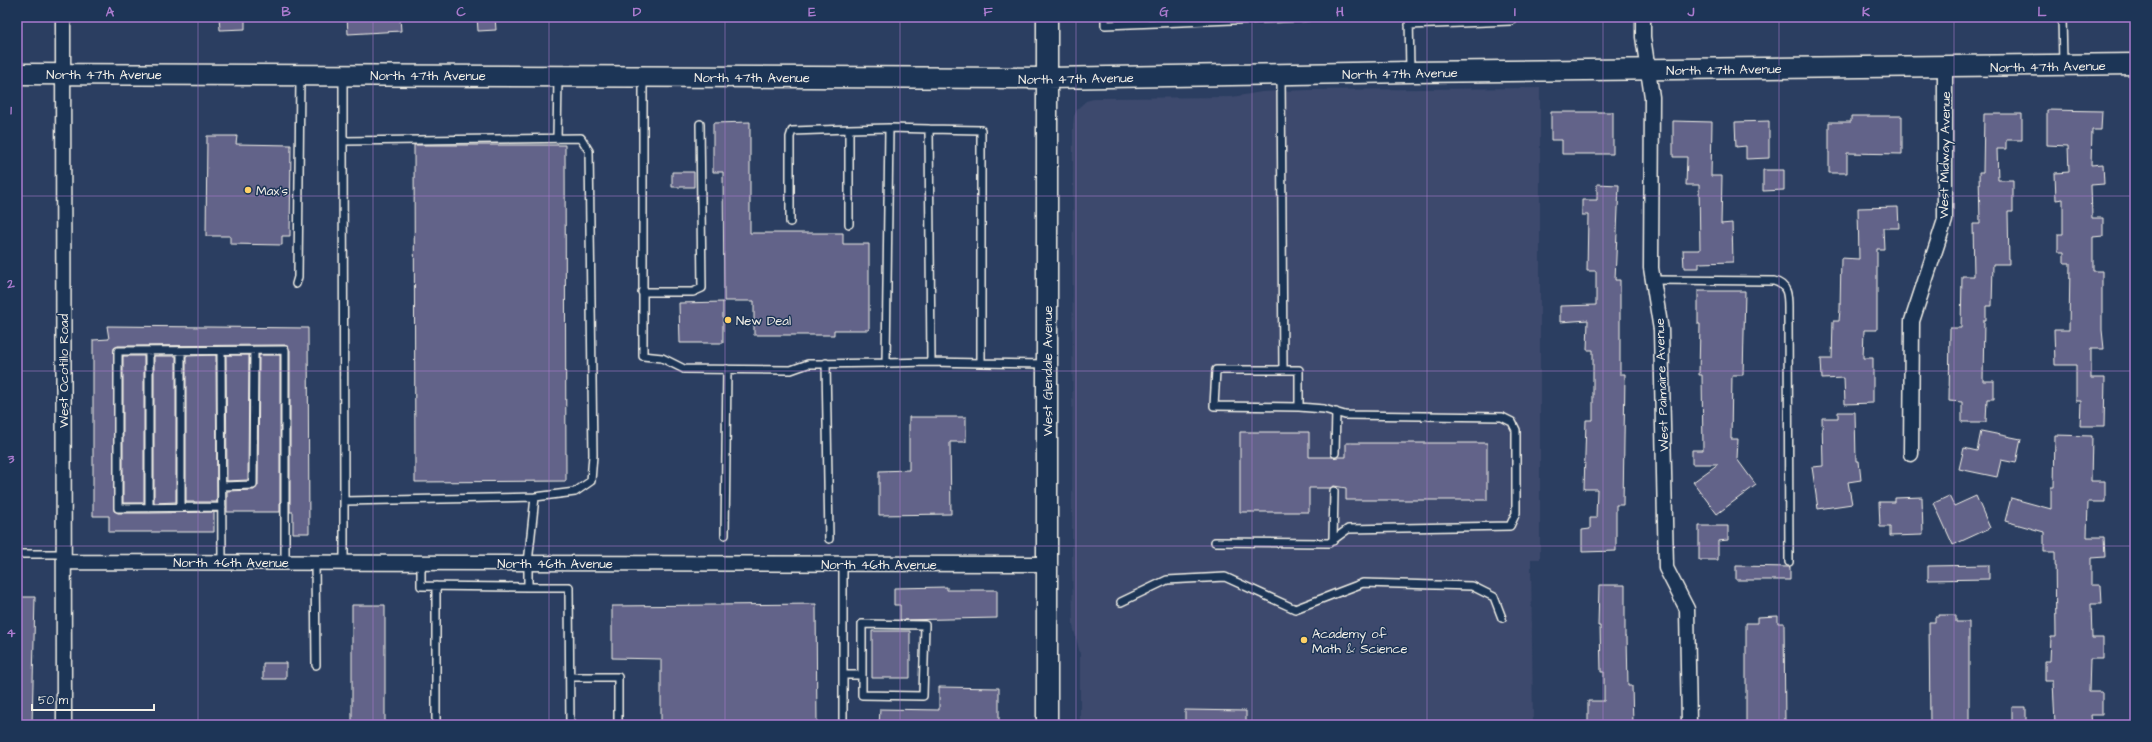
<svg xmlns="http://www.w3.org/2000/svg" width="2152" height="742" viewBox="0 0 2152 742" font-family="'Architects Daughter',sans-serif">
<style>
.built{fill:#3c496d}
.building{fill:#626489;stroke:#f4f1e8}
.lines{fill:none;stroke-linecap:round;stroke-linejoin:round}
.lane-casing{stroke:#f4f1e8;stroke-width:10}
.street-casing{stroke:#f4f1e8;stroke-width:17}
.secondary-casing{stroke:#f4f1e8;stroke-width:23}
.lane{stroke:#1d3557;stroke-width:7}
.street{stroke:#1d3557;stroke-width:14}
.secondary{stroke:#1d3557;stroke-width:20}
.grid{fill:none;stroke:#ab7bcf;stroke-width:1;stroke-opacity:0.55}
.poi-dot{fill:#ffd166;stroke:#1d3557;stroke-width:1.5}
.labels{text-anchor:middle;stroke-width:3;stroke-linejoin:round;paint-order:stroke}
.street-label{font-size:13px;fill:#f4f1e8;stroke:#1d3557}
.poi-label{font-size:13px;fill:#f4f1e8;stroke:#1d3557;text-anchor:start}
.neatline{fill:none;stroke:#ab7bcf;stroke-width:1.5}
.grid-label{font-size:13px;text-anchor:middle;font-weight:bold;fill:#ab7bcf}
</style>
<rect width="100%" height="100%" fill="#2b3e61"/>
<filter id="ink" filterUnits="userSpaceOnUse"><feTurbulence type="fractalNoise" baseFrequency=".025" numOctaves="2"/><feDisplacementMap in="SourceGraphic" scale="8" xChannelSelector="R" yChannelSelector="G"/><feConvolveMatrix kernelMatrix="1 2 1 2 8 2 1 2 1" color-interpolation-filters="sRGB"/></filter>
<g filter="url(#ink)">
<path class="built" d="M1540,88V559H1531L1533,725H1080V654L1073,626L1072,563L1073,125L1074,116L1078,108L1086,101L1097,98L1232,97L1262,92L1309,90Z"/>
<path class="building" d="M219,17H245V29L220,30Z
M347,17H400L401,31L348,34Z
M477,17H495L496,30L478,31Z
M2047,110L2102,111L2101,130H2092L2091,165L2103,164L2104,184L2091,185L2092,218H2103V236L2093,237V271H2102V330L2104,349H2091V378H2105L2104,426H2080L2081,401H2076V365H2055L2054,330H2069L2070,263H2064V252H2058V234H2063V199L2056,200L2055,173L2069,172L2068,146L2047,145Z
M1551,112H1613V154H1562V140H1551Z
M1984,114H2022V140H2006V149H1997L1998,180H2013V212H2008L2009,264H1993L1992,306H1986V320H1984L1983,381H1994V399H1987L1986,422H1962V402L1949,401L1950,328H1961L1962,276H1974L1973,224H1980L1979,172H1983Z
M1851,116H1902V154L1847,153V173H1829V122H1851Z
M1673,121L1712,122L1711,176H1722L1721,224L1732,223L1733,262L1699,263V268H1684L1683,250H1700L1699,185H1686L1687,157H1673Z
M1769,121V158L1746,159V146L1736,147L1735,122Z
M750,122V233H843V244H869V330H834V335H754V301H724L723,172H713V123Z
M207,136H237L236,144L291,145L290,236H282V245L230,244V236H206Z
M414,145H565L566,481L415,482Z
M1763,170H1784V190L1763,191Z
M672,172H694V187H672Z
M1597,184L1619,185L1615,280H1620V374H1625L1623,505H1616V551L1582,552V530L1590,529V518H1596L1597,489H1584L1586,420H1593V350H1587L1588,320L1560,322V306L1596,305V271H1587L1588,215H1582V200H1597Z
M1898,207L1899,228H1883L1884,249H1877V330H1864L1863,358H1873V403L1845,404L1844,378L1822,379L1821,359H1832L1833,321H1839L1840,309L1841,258L1859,259L1858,208Z
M1698,291H1745L1743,375H1732L1731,439H1738L1737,459L1756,485L1717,514L1693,482L1718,464H1692V450H1703L1702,375H1699L1700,324H1698Z
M723,302V343H680L679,303Z
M107,326L308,328L309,533H293V512H290V350L285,345L118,346L114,348V511L118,513H150L217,512H214V532H109V516H93V340L109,339Z
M216,355L217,502H186V356Z
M226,355H249L248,480L227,481Z
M259,355H280V512H227V491L254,490L258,485Z
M123,356H144V503H123Z
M154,356H176V502L154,503Z
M1838,412H1855L1856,461H1859L1861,480L1848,482L1852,504L1818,509L1812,467L1823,466L1822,418H1838Z
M909,417H966V442H950L951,514L879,515V471L909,470Z
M1981,431L2021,439L2016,463L2001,460L1997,477L1959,469L1964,448L1977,451Z
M1240,432H1309V457H1346V443H1487V500H1346V488L1334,486L1330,488H1309V512H1240Z
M2055,435L2092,436L2091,481H2105V502H2088L2087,537H2104L2105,557L2091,558V585H2101L2102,604H2091L2092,638H2103V659H2090L2089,692H2102V715H2091L2092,725H2055L2053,681H2045V661H2050L2051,637H2056L2055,552H2044V532L2005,521L2011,498L2051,509V487H2054Z
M1949,496L1954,506L1976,496L1990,528L1953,545L1934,503Z
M1922,497L1923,535L1890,536V527H1880L1879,502H1895V498Z
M1699,526H1728V540L1718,541V560H1699Z
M1989,565V579L1928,580V566Z
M1736,566L1790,567V580H1736Z
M1599,585H1625V637H1627L1628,686H1632L1633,725H1588V701H1604V672H1601L1600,626H1598Z
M947,587V590H997V618L900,620V605H894V588Z
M17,597H35L32,725H17Z
M816,604L817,725H661V659L612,658V606Z
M352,605H385V725H352Z
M1939,615H1956V622H1969V725H1930L1929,622H1935V617H1939Z
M1778,616V623H1784L1785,725H1746V623H1757V617Z
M872,631H910V678H872Z
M263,663H286V679H263Z
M939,687L999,688V725H879L880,709L939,710Z
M2012,707H2026V725H2012Z
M1185,710L1246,711V725H1185Z"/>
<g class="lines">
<g class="lane-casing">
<path id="lane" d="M1105,17V25L1307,17
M1409,17L1410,70
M2062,17L2063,63
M1409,25L1511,21V17
M1281,74L1283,370
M343,77V141L581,138L589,151L593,455L591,481L575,492L535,497L528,563V587L421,586V563
M643,77V356L662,358L684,369L791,370L808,364L886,363
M889,128L929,129
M557,139L558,78
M343,141L344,501
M790,222V137L792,131L849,129
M849,224V129L889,128L886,363L931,362L929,129L981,130V363L1047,364
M1653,280L1774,281C1789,285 1788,297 1788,311L1789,562
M296,284L298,277L300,77
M642,292H693L702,288L700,124
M181,351V507
M221,351L222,562
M931,362L981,363
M826,363L829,539
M1216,370H1299V407L1214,406Z
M1335,453L1336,412
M222,486L253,485L254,351
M222,507L118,508V351L285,350V562
M149,508V351
M725,535L727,369
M1333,541L1334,491
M1215,542L1329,543L1348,529L1510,526L1516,513V430L1512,422L1502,417L1345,415L1324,409L1299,407
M17,554H64
M315,562L316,665
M344,562V501L535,497
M843,564V725
M436,586V725
M528,587H569L570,725
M1121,602L1167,580L1225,577L1295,609L1363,583L1472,586L1494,597L1502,618
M843,675H862V624L925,625L923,696L862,695V675
M570,677H618V725"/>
</g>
<g class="street-casing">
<path id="street" d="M63,17L64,725
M1643,17V37L1652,97L1651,268L1661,330L1666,568L1687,609L1689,725
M1911,454L1912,321L1945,220V67
M64,562L1047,564"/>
</g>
<g class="secondary-casing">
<path id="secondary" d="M1047,17V725
M17,74L1047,78L1410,72L2135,64"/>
</g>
<use href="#lane" class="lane"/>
<use href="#street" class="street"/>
<use href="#secondary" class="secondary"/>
</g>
</g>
<path class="grid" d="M198,17V725M373,17V725M549,17V725M725,17V725M900,17V725M1076,17V725M1252,17V725M1427,17V725M1603,17V725M1779,17V725M1954,17V725M17,196H2135M17,371H2135M17,546H2135"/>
<g class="poi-dot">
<circle cx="248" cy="190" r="4"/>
<circle cx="728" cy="320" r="4"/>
<circle cx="1304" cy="640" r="4"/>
</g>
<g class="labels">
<g class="street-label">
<text transform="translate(2048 66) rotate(-1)" y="5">North 47th Avenue</text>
<text transform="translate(1724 69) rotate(-1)" y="5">North 47th Avenue</text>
<text transform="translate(1400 73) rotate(-1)" y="5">North 47th Avenue</text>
<text x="104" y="79">North 47th Avenue</text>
<text x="428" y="80">North 47th Avenue</text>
<text x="752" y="82">North 47th Avenue</text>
<text transform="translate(1076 78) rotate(-1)" y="5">North 47th Avenue</text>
<text transform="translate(1944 155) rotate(-89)" y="5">West Midway Avenue</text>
<text transform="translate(63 371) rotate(-90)" y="5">West Ocotillo Road</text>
<text transform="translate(1047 371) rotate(-90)" y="5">West Glendale Avenue</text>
<text transform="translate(1661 385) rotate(-92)" y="5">West Palmaire Avenue</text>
<text x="231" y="567">North 46th Avenue</text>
<text x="555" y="568">North 46th Avenue</text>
<text x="879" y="569">North 46th Avenue</text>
</g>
<g class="poi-label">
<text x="256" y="195">Max's</text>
<text x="736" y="325">New Deal</text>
<text x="1312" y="638">Academy of<tspan x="1312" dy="15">Math &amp; Science</tspan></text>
</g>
</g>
<rect width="2152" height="742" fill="none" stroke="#1d3557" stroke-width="44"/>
<path d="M32 704v6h122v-6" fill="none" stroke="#f4f1e8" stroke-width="2"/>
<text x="38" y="704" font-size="12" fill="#f4f1e8" stroke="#1d3557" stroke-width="3" paint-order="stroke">50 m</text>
<rect x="22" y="22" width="2108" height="698" class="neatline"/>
<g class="grid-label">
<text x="110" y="16">A</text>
<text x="286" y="16">B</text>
<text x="461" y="16">C</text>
<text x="637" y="16">D</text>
<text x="812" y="16">E</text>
<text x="988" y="16">F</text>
<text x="1164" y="16">G</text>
<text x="1340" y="16">H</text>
<text x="1515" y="16">I</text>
<text x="1691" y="16">J</text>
<text x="1866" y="16">K</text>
<text x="2042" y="16">L</text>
<text x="11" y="114">1</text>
<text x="11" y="288">2</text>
<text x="11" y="463">3</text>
<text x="11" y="637">4</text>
</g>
</svg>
